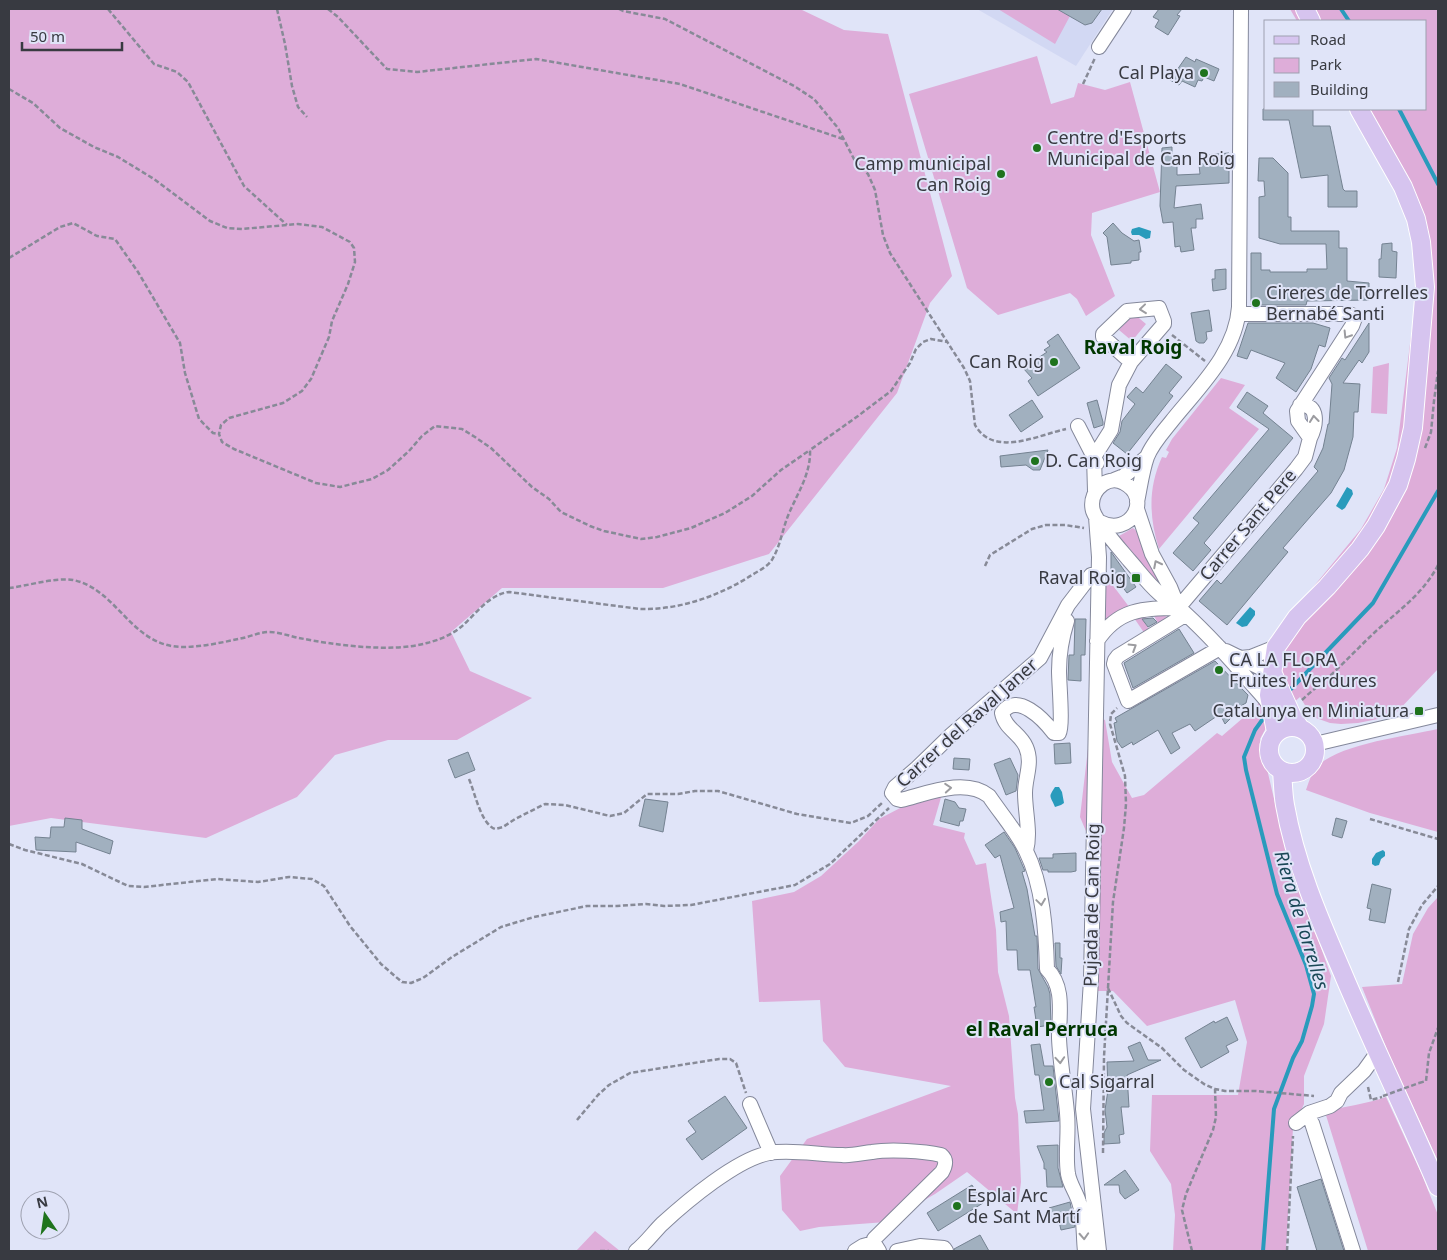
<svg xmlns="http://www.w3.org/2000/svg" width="1447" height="1260" viewBox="0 0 1447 1260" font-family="'Noto Sans',sans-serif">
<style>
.built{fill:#d2d8f3}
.green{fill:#deadd9}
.water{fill:#299bbc}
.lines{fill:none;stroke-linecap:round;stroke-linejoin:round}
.stream{stroke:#299bbc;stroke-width:4}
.building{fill:#a1b0bf;stroke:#748291}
.minor-casing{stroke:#84889b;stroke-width:16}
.major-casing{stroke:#fff;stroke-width:20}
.path{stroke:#878a97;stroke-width:2.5;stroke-dasharray:5 2.5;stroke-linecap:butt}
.minor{stroke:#fff;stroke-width:14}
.major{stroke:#d6c4ef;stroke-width:18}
.path-bridge{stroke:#878a97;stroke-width:2.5;stroke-dasharray:5 2.5;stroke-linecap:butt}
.oneway{stroke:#9c9ca0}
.poi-dot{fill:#1f731d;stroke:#e0e4f8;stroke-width:2}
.labels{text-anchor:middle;stroke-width:4;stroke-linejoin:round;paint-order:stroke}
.poi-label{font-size:18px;fill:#383a41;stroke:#e0e4f8;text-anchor:start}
.street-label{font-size:18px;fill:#383a41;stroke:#e0e4f8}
.neighbourhood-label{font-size:19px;font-weight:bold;fill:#003700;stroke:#e0e4f8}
.water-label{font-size:19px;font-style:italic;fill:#1a4857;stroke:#e0e4f8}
</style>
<rect width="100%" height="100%" fill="#e0e4f8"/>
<path class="built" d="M977,9H1113L1076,66Z"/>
<path class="green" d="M9,9H800L844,30L888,34L952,276L930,303L897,393L769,554L663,588H502L451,632L470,671L532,698L457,740H388L335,755L297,797L206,838L51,818L9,826Z
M998,9H1057L1070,16L1055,44Z
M1290,9H1438V669L1393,716L1358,723L1341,724L1330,723L1316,718L1308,710L1300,697L1267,726L1260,739L1285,846L1331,976L1324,1024L1304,1076V1104L1293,1128L1286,1251H1173L1175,1215L1171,1184L1150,1151L1152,1095H1238L1247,1042L1235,1000L1147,1026L1113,991H1088V836L1080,817L1092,714L1105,720L1112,762L1132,798L1144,795L1217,733L1222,736L1251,711L1257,709L1268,642L1361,529L1384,489L1397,448L1419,272L1416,240L1389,176L1349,109H1426V21H1297Z
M1037,56L1051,104L1074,97L1078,83L1105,90L1130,82L1160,192L1092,213L1091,235L1115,296L1086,316L1077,299L1070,293L998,315L967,288L909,94Z
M1133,313L1146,324L1132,341L1119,330Z
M1389,363L1387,414L1371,413L1373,367Z
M1221,378L1245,385L1229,408L1259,429L1159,549C1149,517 1148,488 1162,457L1166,458L1169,452L1166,450L1172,439Z
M1133,528C1143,534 1160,581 1164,594L1118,540L1119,536Z
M1105,575L1130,608L1107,621L1104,618Z
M1157,614L1172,618L1159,625L1154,616H1148L1143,620L1150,631L1145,634L1134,618L1142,615Z
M1438,729V832L1370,813L1306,790C1309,782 1311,773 1318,766C1339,744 1407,736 1438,729Z
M942,794L933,825L965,833L964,838L976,865L986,863L996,930L998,972L1009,1016L1015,1098L1018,1114L1021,1182L1017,1214L967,1172L935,1194L886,1222L819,1227L800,1231L782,1210L780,1176L807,1139L951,1086L845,1067L823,1041L820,1000L759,1002L752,901L794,892L821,876L859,841L879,819L904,806Z
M1438,897V1161L1388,1052L1362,987L1402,984L1413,934L1428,908Z
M1386,1097L1422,1175L1438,1215V1251H1368L1325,1112C1345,1106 1366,1104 1386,1097Z
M595,1231L620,1251H576Z"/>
<path class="water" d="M1139,227L1151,231L1150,238L1146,239L1139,235H1132L1131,232L1132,229Z
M1347,487L1352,490L1353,494L1345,508L1342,510L1336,506Z
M1250,607L1255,611V615L1247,626L1242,627L1236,623Z
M1055,787H1059L1062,792L1064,803L1061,805L1055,807C1050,795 1048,798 1055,787Z
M1383,850L1385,852V856L1381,859L1379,865L1375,866L1372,864V859L1376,853Z"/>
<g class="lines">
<path class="stream" d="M1341,9L1349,21
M1399,109L1438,184
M1288,692L1373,603L1438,491
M1263,1251L1274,1109L1293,1058L1302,1041L1312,1006L1314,994L1306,965L1277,894L1246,770L1244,757L1255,730L1265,716"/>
</g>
<path class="building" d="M1057,9H1102L1092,23L1085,25Z
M1159,9H1182L1177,15L1180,16L1168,35L1155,27L1159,20L1153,17Z
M1186,57L1195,62L1196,59L1219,69L1214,81L1204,77L1202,81L1198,80L1195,87L1182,81L1179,85L1170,80Z
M1263,109H1313V126H1330L1343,189L1345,191H1357V207H1328V175L1301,178L1289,120H1263Z
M1172,147V163L1177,164V175L1200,174L1199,165H1202V159H1205V155L1229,153V183L1176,186L1174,208L1201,204L1203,219H1196V228H1191L1194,250L1181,252L1180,246L1175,247L1173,222L1163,223L1160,206L1162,148Z
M1259,158H1273L1288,173V217H1291V231H1339V248H1347V281L1369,283V300L1307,301L1306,305H1251V253H1261V270H1270V272H1307V269H1327L1326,244H1280L1259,238V197L1265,196L1264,181H1258Z
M1113,223L1122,233L1134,241L1139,240L1141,252H1139V260L1131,261V263L1111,265L1107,237L1103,233Z
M1392,243V251L1397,252L1396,278L1379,277V259H1381L1382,244Z
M1226,269V289L1213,291L1212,279H1215V270Z
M1209,310L1212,331L1206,332L1207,339L1204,343H1199L1196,341L1191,313Z
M1248,323H1313L1330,328L1325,347L1319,345L1311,369L1296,392L1276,378L1285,363L1251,350L1247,359L1237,356Z
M1369,323V352L1362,363L1359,360L1343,383L1360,384L1358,412H1354L1353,437L1344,470L1331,493L1283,548L1288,552L1227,625L1199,601L1217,580L1221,584L1318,471L1314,467L1323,448L1328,424H1329L1332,384L1329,378L1342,358L1345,360Z
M1058,334L1080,368L1038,396L1028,381L1032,378L1023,368L1047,352L1044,350L1050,346L1047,342Z
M1166,364L1182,377L1169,393L1173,396L1127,454L1113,443L1120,432L1122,421L1135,404L1127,397L1136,387L1143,393Z
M1247,392L1268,406L1263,413L1293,438L1204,543L1211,550L1193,571L1173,553L1199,523L1193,518L1269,429L1237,407Z
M1032,400L1043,417L1021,432L1009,415Z
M1097,400L1103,422V425L1094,428L1087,403Z
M1048,450L1040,470H1033L1026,465L1001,467L1000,456Z
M1111,552L1136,587L1127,593L1111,571Z
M1153,618L1157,622L1148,627L1142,619Z
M1075,619H1086L1085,655H1081V681L1068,680L1069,655H1074Z
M1179,629L1194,653L1133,688L1124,663Z
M1215,661L1248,695L1246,703L1235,709L1237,712L1225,724L1220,714L1195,731L1190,724L1172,733L1180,748L1171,754L1158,730L1133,745L1132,742L1122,748L1117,741L1114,723L1117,722L1115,718Z
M1070,743L1071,763L1055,764L1054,744Z
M468,752L475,770L455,778L448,760Z
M954,758L970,759L969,770L953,769Z
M1010,758L1018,775L1016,791L1006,795L994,764Z
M645,799L668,802L663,832L639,826Z
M945,799L955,802L959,808L966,809L963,821H960L959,826L940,821Z
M65,818L82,820V829L113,841L110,854L76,842V852L36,850L35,837L50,838L51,827H64Z
M1336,818L1347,821L1342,838L1332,835Z
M1004,832L1015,848L1025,871L1022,872L1027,889L1035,936H1037L1038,969L1048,987L1050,994L1051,1025L1037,1027L1034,1007H1036L1030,970H1018L1017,950H1007L1006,921L1001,922L1000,912L1014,908L1000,855L995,858L985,845Z
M1076,853V871L1071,872H1048V870H1043L1039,858H1053V854Z
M1372,884L1391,889L1385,923L1369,920L1371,909L1367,908Z
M1055,943H1060V958H1062L1061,974L1056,966Z
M1227,1017L1238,1040L1226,1046L1229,1052L1201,1068L1185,1038L1214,1021L1215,1023Z
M1140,1042L1148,1060H1161L1127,1075L1129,1107H1121L1124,1134L1119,1135L1120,1143L1104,1144V1133L1107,1127L1105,1110L1108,1090L1107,1062L1134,1061L1128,1047Z
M1040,1044L1044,1066H1053L1059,1121L1026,1123L1024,1111L1044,1110L1039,1075H1035L1031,1045Z
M725,1096L747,1128L702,1160L686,1139L696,1132L688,1121Z
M1058,1145V1168L1063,1187H1047L1046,1169H1044V1163L1037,1146Z
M1125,1170L1139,1190L1125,1199L1120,1193L1119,1185H1104Z
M1321,1179L1344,1251H1317L1297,1187Z
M972,1185L983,1203L938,1231L927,1213Z
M1070,1202L1075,1227L1061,1230L1058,1217L1052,1219L1049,1208Z
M980,1235L989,1251H955L954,1249Z"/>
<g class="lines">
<g class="minor-casing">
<path id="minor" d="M1099,47L1124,9
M1239,314H1349L1352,315L1355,318L1352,326L1297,411L1298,421L1310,438C1316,426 1320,404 1300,405
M1078,426L1097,463
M1114,480L1124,476L1147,457
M1095,491L1094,457L1111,430L1119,385L1131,362L1164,324V321L1159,308L1127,311L1103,334V337L1131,362
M1137,502C1140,488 1142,471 1147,457C1152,444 1163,432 1171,422C1198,388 1236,353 1239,307L1241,9
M1137,509L1152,554L1170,587L1178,607
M1096,517L1099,557L1091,980L1083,1109L1099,1251
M1100,522C1130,538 1153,498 1124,483C1117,479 1109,480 1103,484C1095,490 1090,500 1093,511C1098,525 1119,548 1129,560C1139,571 1148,584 1160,594C1165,599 1172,602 1178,607C1202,628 1224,652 1244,675C1253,686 1264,696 1271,707
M1178,608L1296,469L1305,457L1310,438
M1185,615L1118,656L1115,660L1114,664L1128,701L1220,648
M1097,641C1118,609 1143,608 1178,608
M1226,651L1273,674
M1240,658L1251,657L1276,647
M1315,744L1438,715
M1026,851C1031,833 1025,812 1025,793C1025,777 1033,763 1026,747C1020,733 1005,729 1002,713C1017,691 1044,720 1054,733H1059C1063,726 1059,683 1059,671C1059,653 1062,637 1067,621
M750,1104L771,1153
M1296,1123L1309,1113L1330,1106L1337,1101L1341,1093L1364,1071L1377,1053
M1312,1123L1353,1251
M636,1251C646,1243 653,1233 662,1224C687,1201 737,1159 769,1153C791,1149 820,1155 842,1155C852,1156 862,1153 872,1152C890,1149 923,1151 941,1155C947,1160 946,1165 942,1172L874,1239V1243L879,1251
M855,1251L863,1246L874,1243
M897,1251L920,1246L944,1248L946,1251
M1085,1251C1083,1235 1085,1218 1079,1202C1076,1192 1070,1185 1068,1174C1065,1155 1069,1133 1067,1113C1065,1088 1060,1063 1059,1038C1059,1014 1065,987 1047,969C1046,932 1043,885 1026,851C1017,832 1001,814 989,796C965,777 926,794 901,800L897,799L892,793L895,787L917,768L951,735L1040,658L1068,605L1091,575L1099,573"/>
</g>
<g class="major-casing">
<path id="major" d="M1305,9L1311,21
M1273,674L1292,716L1300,728
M1269 750a23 23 0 1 1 46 0a23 23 0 1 1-46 0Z
M1276,732L1269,695L1276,647L1297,617L1327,587L1360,549L1376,526L1398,485L1406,459L1413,428L1425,287L1421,242L1416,219L1403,187L1359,109
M1282,771C1283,782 1283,794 1285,805C1295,862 1318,916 1341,969C1372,1043 1407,1114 1438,1187"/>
</g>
<path class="path" d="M108,9L154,64L177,72L188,82L244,186L287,225
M277,9L285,44L292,86L298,107L307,117
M328,9L338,17L387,69L417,72L536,59L680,84L843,139
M619,9L623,11L665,19L794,86L814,99L838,128L855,161L868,174L875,190L883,235L890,253L964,368L970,381L975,425C994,458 1038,435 1066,429
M1083,84L1095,58
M9,89L33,103L60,128L94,147L118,157L154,179L210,221L227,228L242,229L298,224L322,227L350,242L354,248L355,262L348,284L332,321L329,337L311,379L302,391L283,403L229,418L221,425L219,434L222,442L234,449L316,483L340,487L372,479L388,470L409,451L422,436L435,426L462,429L475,437L491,448L532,487L549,499L561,512L590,526L604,531L641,539L657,537L691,528L725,513L752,496L781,470L810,450
M9,258L60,227L73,223L97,236L115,239L138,272L180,343L185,373L199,419L213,433L219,434
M1172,335L1205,361
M1425,448L1431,432L1434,401L1438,371
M985,566L990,555L1032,529L1046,525H1065L1084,528
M9,588C28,586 54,577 73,580C118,589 131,647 183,647C203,647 224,642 243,638C252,636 260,632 269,632C279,632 289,636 299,638C335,645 391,653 427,643C439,640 451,635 461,627C475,615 489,594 509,592L640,609C680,610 719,596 752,575C760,570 769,566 773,558C781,544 783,526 790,511C799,491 811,472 810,450L858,416L891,391L910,363L916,349L923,342L931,339L948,342
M1302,700C1312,690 1324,682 1334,672C1348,659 1361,645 1375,632C1398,611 1424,593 1438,565
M469,779C475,793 481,824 495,829L503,827L515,819L545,804L565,805L610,816L624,813L647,794H678L695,791H718L797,814L851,823L868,816L883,802
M1370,819L1438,839
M9,844L25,850L82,864L128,886L144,887L217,879L258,882L289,877L312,879L324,886L350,926L381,964L396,977L402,982L411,983L423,978L452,957L501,927L534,917L587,906H617L646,904L664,906L691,905L795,885L830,864L889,808
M1398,982L1409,929L1422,905L1438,886
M1108,988L1113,902L1124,828L1126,804L1125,776L1110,724L1111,714L1117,708
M1419,1083L1426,1081L1429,1053L1438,1028
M1368,1087L1371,1100L1382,1097
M577,1120L598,1095L609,1085L630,1073L719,1059H730L736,1063L746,1093
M1103,1153L1104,1057L1108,988L1121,1016L1127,1023L1162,1048L1184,1070L1204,1084L1215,1089L1225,1091H1256L1314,1096
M600,1251H609
M1192,1251L1182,1210L1186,1194L1213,1130L1216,1117L1215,1089
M1287,1251L1293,1136"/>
<use href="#minor" class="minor"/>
<use href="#major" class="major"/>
<path class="path-bridge" d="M1383,1096L1419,1083"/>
</g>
<defs><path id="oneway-chevron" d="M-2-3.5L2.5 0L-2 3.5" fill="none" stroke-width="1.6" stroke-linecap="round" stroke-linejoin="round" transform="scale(1.25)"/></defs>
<g class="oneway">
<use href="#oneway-chevron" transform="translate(1143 309) rotate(174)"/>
<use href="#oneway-chevron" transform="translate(1347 335) rotate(122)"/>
<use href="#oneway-chevron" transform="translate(1314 419) rotate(-96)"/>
<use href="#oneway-chevron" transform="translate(1157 564) rotate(-117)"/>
<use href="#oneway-chevron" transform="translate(1133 647) rotate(-32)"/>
<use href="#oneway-chevron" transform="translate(948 788) rotate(-4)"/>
<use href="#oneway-chevron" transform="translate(1041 902) rotate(82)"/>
<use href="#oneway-chevron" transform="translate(1060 1060) rotate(86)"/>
<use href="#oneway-chevron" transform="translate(1084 1236) rotate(87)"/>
</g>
<g class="poi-dot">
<circle cx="1204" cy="73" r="5"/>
<circle cx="1037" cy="148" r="5"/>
<circle cx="1001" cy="174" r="5"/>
<circle cx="1256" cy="303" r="5"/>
<circle cx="1054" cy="362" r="5"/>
<circle cx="1035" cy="461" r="5"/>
<rect x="1131" y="573" width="10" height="10" rx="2.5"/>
<circle cx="1219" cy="670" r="5"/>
<rect x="1414" y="706" width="10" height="10" rx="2.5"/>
<circle cx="1049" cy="1082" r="5"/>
<circle cx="957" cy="1206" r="5"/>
</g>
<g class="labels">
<g class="poi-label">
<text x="1194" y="79" text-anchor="end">Cal Playa</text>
<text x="1047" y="144">Centre d'Esports<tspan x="1047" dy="21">Municipal de Can Roig</tspan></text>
<text x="991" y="170" text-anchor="end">Camp municipal<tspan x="991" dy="21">Can Roig</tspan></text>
<text x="1266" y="299">Cireres de Torrelles<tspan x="1266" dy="21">Bernabé Santi</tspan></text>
<text x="1044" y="368" text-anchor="end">Can Roig</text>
<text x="1045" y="467">D. Can Roig</text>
<text x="1126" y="584" text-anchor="end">Raval Roig</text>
<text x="1229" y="666">CA LA FLORA<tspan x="1229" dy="21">Fruites i Verdures</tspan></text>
<text x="1409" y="717" text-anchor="end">Catalunya en Miniatura</text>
<text x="1059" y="1088">Cal Sigarral</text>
<text x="967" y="1202">Esplai Arc<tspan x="967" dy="21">de Sant Martí</tspan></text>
</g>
<g class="street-label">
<text transform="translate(1248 525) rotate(-50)" y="6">Carrer Sant Pere</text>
<text transform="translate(967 723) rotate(-42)" y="6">Carrer del Raval Janer</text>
<text transform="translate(1092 905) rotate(-89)" y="6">Pujada de Can Roig</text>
</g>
<g class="neighbourhood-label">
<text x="1133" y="354">Raval Roig</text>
<text x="1042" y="1036">el Raval Perruca</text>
</g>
<g class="water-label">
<text transform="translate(1302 920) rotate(73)" y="7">Riera de Torrelles</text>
</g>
</g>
<rect width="1447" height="1260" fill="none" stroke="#383a41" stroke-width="20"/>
<rect x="1264" y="20" width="162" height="90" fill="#e0e4f8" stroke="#9da0af"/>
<rect x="1274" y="36" width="25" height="8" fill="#d6c4ef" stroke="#9da0af"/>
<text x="1310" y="45" font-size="15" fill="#383a41">Road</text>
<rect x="1274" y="58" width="25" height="15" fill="#deadd9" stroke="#9da0af"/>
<text x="1310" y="70" font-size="15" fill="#383a41">Park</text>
<rect x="1274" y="82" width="25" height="15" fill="#a1b0bf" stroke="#9da0af"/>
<text x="1310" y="95" font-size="15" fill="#383a41">Building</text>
<g transform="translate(45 1215) rotate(347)"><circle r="24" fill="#e0e4f8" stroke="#9da0af"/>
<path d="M0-4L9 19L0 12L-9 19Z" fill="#1f731d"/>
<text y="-8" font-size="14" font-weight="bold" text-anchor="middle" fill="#383a41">N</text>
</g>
<path d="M22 42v8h100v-8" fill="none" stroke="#383a41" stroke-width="2.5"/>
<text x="30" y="42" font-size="15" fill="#383a41" stroke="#e0e4f8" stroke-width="4" paint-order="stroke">50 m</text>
</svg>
